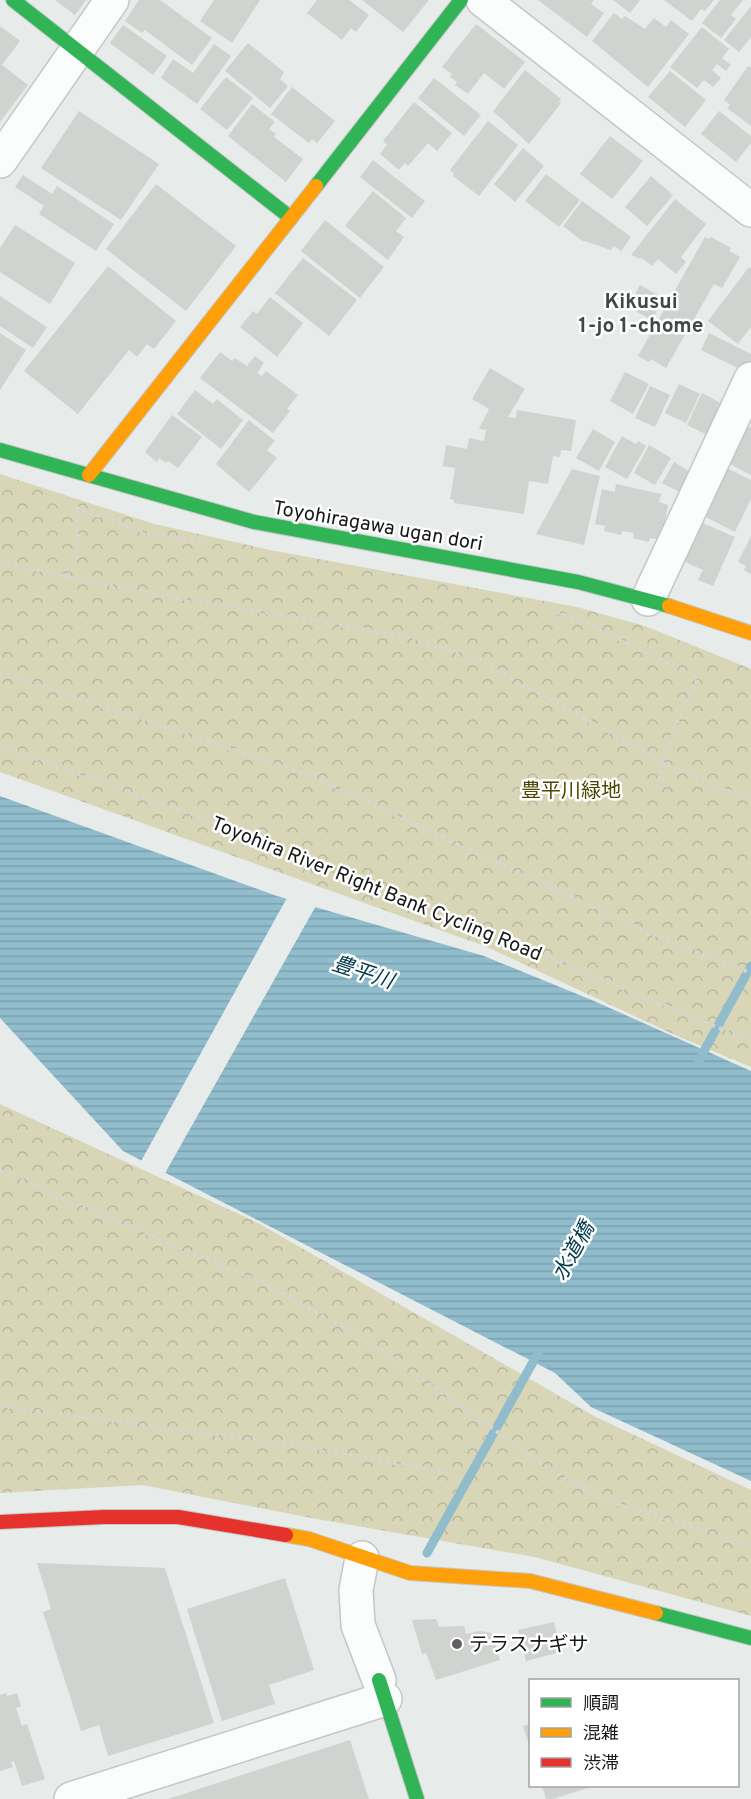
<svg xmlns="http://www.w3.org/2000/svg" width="751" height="1799" viewBox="0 0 751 1799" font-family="Overpass,'Noto Sans JP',sans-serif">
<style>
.park{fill:url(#park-crowns)}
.water{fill:url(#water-rules)}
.pier{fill:#e7ebe9}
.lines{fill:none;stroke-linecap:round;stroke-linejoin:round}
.stream{stroke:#90bccc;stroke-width:9}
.building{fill:#d0d3d0}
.street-casing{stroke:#c4c7c6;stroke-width:36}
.fast-casing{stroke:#c4c7c6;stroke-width:16}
.slow-casing{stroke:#c4c7c6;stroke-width:16}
.jam-casing{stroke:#c4c7c6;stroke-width:16}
.path{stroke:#d5d6d5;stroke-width:4;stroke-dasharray:3 4.5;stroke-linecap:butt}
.street{stroke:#fbfcfc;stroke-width:33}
.fast{stroke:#30b455;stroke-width:14}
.slow{stroke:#ff9f0a;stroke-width:14}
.jam{stroke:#e5322d;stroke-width:14}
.poi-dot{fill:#5f6261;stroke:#fff;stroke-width:2}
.labels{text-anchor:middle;stroke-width:5;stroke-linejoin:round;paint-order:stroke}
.street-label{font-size:20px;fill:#161918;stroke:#fff}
.park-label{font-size:20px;fill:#4e4600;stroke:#fff}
.poi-label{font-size:20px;fill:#161918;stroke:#fff;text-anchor:start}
.neighbourhood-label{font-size:21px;font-weight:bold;fill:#424845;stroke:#fff}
.water-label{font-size:21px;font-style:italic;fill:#013b4d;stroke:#fff}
</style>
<defs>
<pattern id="park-crowns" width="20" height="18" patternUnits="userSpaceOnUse" patternTransform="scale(1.5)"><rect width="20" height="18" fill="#d8d6b7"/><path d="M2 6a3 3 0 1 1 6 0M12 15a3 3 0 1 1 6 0" fill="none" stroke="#b9b79d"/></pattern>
<pattern id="water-rules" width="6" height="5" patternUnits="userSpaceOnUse" patternTransform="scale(1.5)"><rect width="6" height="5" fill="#90bccc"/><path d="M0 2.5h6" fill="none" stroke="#7ba1ae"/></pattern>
</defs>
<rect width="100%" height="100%" fill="#e7ebe9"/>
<path class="park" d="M0,474L154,524L270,550L577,607L645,626L751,669V1067L675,1035L487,947L0,772Z
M0,1104L258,1223L596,1417L751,1490V1616L535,1557L317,1519L142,1485L0,1493Z"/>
<path class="water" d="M0,796L277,896L484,956L594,1001L751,1071V1481L591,1407L555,1373L123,1151L0,1018Z"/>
<path class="pier" d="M288,896L317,904L164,1175L140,1163Z"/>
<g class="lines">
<path class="stream" d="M699,1060L751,966
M427,1553L538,1353"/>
</g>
<path class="building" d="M55,0H86L75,15Z
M139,0H160L212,38L192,65L145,30L142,33L125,21Z
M214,0H260L232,43L200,21Z
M317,0H349L369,15L356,32L351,28L342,40L307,13Z
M362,0H429L403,32Z
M538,0H594L591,4L604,13L587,37Z
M613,0H640L630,13Z
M664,0H714L705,11L701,9L692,21Z
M720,0H743L731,15L736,19L721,38L702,23Z
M751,6V37L739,52L724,40Z
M614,13L622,19L625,16L645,29L654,18L666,27L671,20L689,34L648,87L592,41Z
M476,24L525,62L504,89L484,73L468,94L455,85L457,82L450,77L452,74L442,67Z
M123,25L167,56L153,75L110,43Z
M0,26L20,41L2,65L28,85L0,122Z
M702,27L729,49L722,58L731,65L726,71L717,64L712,70L721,78L713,87L704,80L697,88L670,67Z
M248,43L284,72L280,79L288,86L270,108L225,71Z
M214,44L231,56L197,104L161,78L173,59L193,73Z
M748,66L751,68V126L727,108L730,105L724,100Z
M525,70L561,99L559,101L561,103L529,144L493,111Z
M670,71L706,100L685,127L648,97Z
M226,77L253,98L227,130L200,109Z
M434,78L481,115L464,136L418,98Z
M292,87L335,121L317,143L312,139L309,143L271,114Z
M414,102L452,133L437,151L428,143L408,166L405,163L399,170L380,154L387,145L383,141Z
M252,104L275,122L269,129L276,134L274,137L303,159L286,182L228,136Z
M79,111L159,164L121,220L41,168Z
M719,111L751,136V143L736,162L701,134Z
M488,121L518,145L479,196L453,176L454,174L450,170Z
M610,136L643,161L612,199L580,174Z
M523,148L544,166L515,202L494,184Z
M373,160L425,201L412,218L360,177Z
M546,174L580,200L559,227L525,201Z
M23,175L52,194L57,186L114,224L96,251L39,214L44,206L15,187Z
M651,176L673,195L647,226L625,207Z
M156,184L236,246L186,311L106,249Z
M373,191L406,218L396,231L404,237L388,260L345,226Z
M675,199L706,224L681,257L686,262L676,274L658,259L652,266L642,258L641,259L631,255Z
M582,201L631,237L621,251L614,246L611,250L581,240L563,226Z
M325,220L384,267L360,298L301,251Z
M15,225L75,263L50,304L0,272V248Z
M705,237L709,239L711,237L731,248L729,251L740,257L722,288L714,284L666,368L651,359L649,362L638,356Z
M303,258L357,300L329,336L275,293Z
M108,266L176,321L154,349L147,344L137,357L129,350L78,414L24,371Z
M749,267L751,269V327L738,344L708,321Z
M640,285L664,298L652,320L628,307Z
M0,296L47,327L33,348L0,326Z
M270,297L303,323L277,357L240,327L253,311L257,314Z
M0,333L26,350L0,390Z
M709,333L751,354V361L746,372L701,350Z
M220,352L232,361L234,358L238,360L247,366L255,356L264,363L257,373L262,376L266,371L298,395L287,409L290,411L273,433L200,378Z
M490,368L525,389L508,417L516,418L517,410L576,420L571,451L561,450L560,457L553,456L548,484L529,481L524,514L454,503V500L450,499L455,468L443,466L446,445L467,449L469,438L484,441L486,430L479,429L489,409L472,399Z
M625,372L649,384L633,414L610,401Z
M679,384L700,394L686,423L665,413Z
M650,386L670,395L655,427L635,418Z
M195,390L213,404L217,399L243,420L221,449L177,414Z
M702,393L724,405L709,436L687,425Z
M172,415L202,437L178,468L168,461L166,463L159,458L157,462L145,452Z
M249,420L275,441L267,450L277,458L249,492L216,464Z
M745,425L751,428V475L726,462Z
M593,429L615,442L599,471L576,458Z
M622,436L636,444L638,441L646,446L627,479L605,467Z
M649,445L671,458L655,485L634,473Z
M674,462L692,473L681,493L662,483Z
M721,465L751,480V499L735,532L706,517L715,498L706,495Z
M572,469L600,476L584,545L536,534Z
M616,484L661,494L659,502L668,505L661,540L650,538L649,542L633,538L634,533L622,531L621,535L604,531L605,526L595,524L602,489L615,492Z
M693,519L735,537L713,586L698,580L703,570L676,558Z
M751,536V574L744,570L746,566L738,562Z
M37,1563L165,1568L214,1723L108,1756L99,1725L81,1731L43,1612L51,1609Z
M285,1578L314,1670L269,1685L275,1704L222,1721L187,1609Z
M436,1619L439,1627L464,1626L466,1634L480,1631L492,1633L500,1660L436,1680L426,1653L422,1654L412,1620Z
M554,1622L557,1634L552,1636L557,1653L526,1661L518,1630Z
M6,1693L7,1696L17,1693L21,1706L16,1708L22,1726L27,1724L45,1779L22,1786L14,1761L11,1762L13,1767L0,1771V1695Z
M530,1724V1748L523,1726Z
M350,1740L369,1799H168Z
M542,1786H594L553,1799H546Z"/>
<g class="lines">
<g class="street-casing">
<path id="street" d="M483,0L751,210
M0,161L112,0
M648,599L751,379
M362,1558L356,1590L358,1625L379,1680
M71,1799L385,1699"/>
</g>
<g class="fast-casing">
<path id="fast" d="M13,0L291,218
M316,186L461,0
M0,450L254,522L578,582L669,606
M656,1613L751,1638
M379,1680L417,1799"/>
</g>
<g class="slow-casing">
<path id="slow" d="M89,475L316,186
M669,606L751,633
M286,1535L309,1539L410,1573L530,1581L656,1613"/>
</g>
<g class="jam-casing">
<path id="jam" d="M0,1522L104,1517H178L286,1535"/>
</g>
<path class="path" d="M76,508L150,534L208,544
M0,562L88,582L397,635L474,658L664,762L719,788L751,798
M63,577L78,556L77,507
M557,612L591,625L698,678L675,727L656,790
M0,672L312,776L646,932L751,973
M0,746L239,831L751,1041
M0,1171L261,1282L366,1340L552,1470L604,1500L751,1545
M0,1406L301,1446L452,1473"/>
<use href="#street" class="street"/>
<use href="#fast" class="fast"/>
<use href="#slow" class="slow"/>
<use href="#jam" class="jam"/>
</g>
<circle class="poi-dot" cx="457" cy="1644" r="6"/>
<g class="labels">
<g class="street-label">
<text transform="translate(378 525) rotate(10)" y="7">Toyohiragawa ugan dori</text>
<text transform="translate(377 888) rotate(22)" y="7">Toyohira River Right Bank Cycling Road</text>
</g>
<g class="park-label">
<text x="571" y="797">豊平川緑地</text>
</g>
<g class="poi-label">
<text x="469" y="1651">テラスナギサ</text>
</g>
<g class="neighbourhood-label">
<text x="641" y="308">Kikusui<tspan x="641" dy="24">1-jo 1-chome</tspan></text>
</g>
<g class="water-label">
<text transform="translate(363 972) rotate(18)" y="7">豊平川</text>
<text transform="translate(573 1251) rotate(-61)" y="7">水道橋</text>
</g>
</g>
<rect x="529" y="1679" width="210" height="108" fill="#ffffff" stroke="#a2a3a3" stroke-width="1.5"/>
<rect x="541" y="1698" width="30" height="9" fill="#30b455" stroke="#a2a3a3" stroke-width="1.5"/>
<text x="583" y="1709" font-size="18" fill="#161918">順調</text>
<rect x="541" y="1728" width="30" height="9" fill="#ff9f0a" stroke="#a2a3a3" stroke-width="1.5"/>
<text x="583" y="1739" font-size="18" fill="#161918">混雑</text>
<rect x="541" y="1758" width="30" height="9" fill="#e5322d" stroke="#a2a3a3" stroke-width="1.5"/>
<text x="583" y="1769" font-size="18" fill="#161918">渋滞</text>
</svg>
